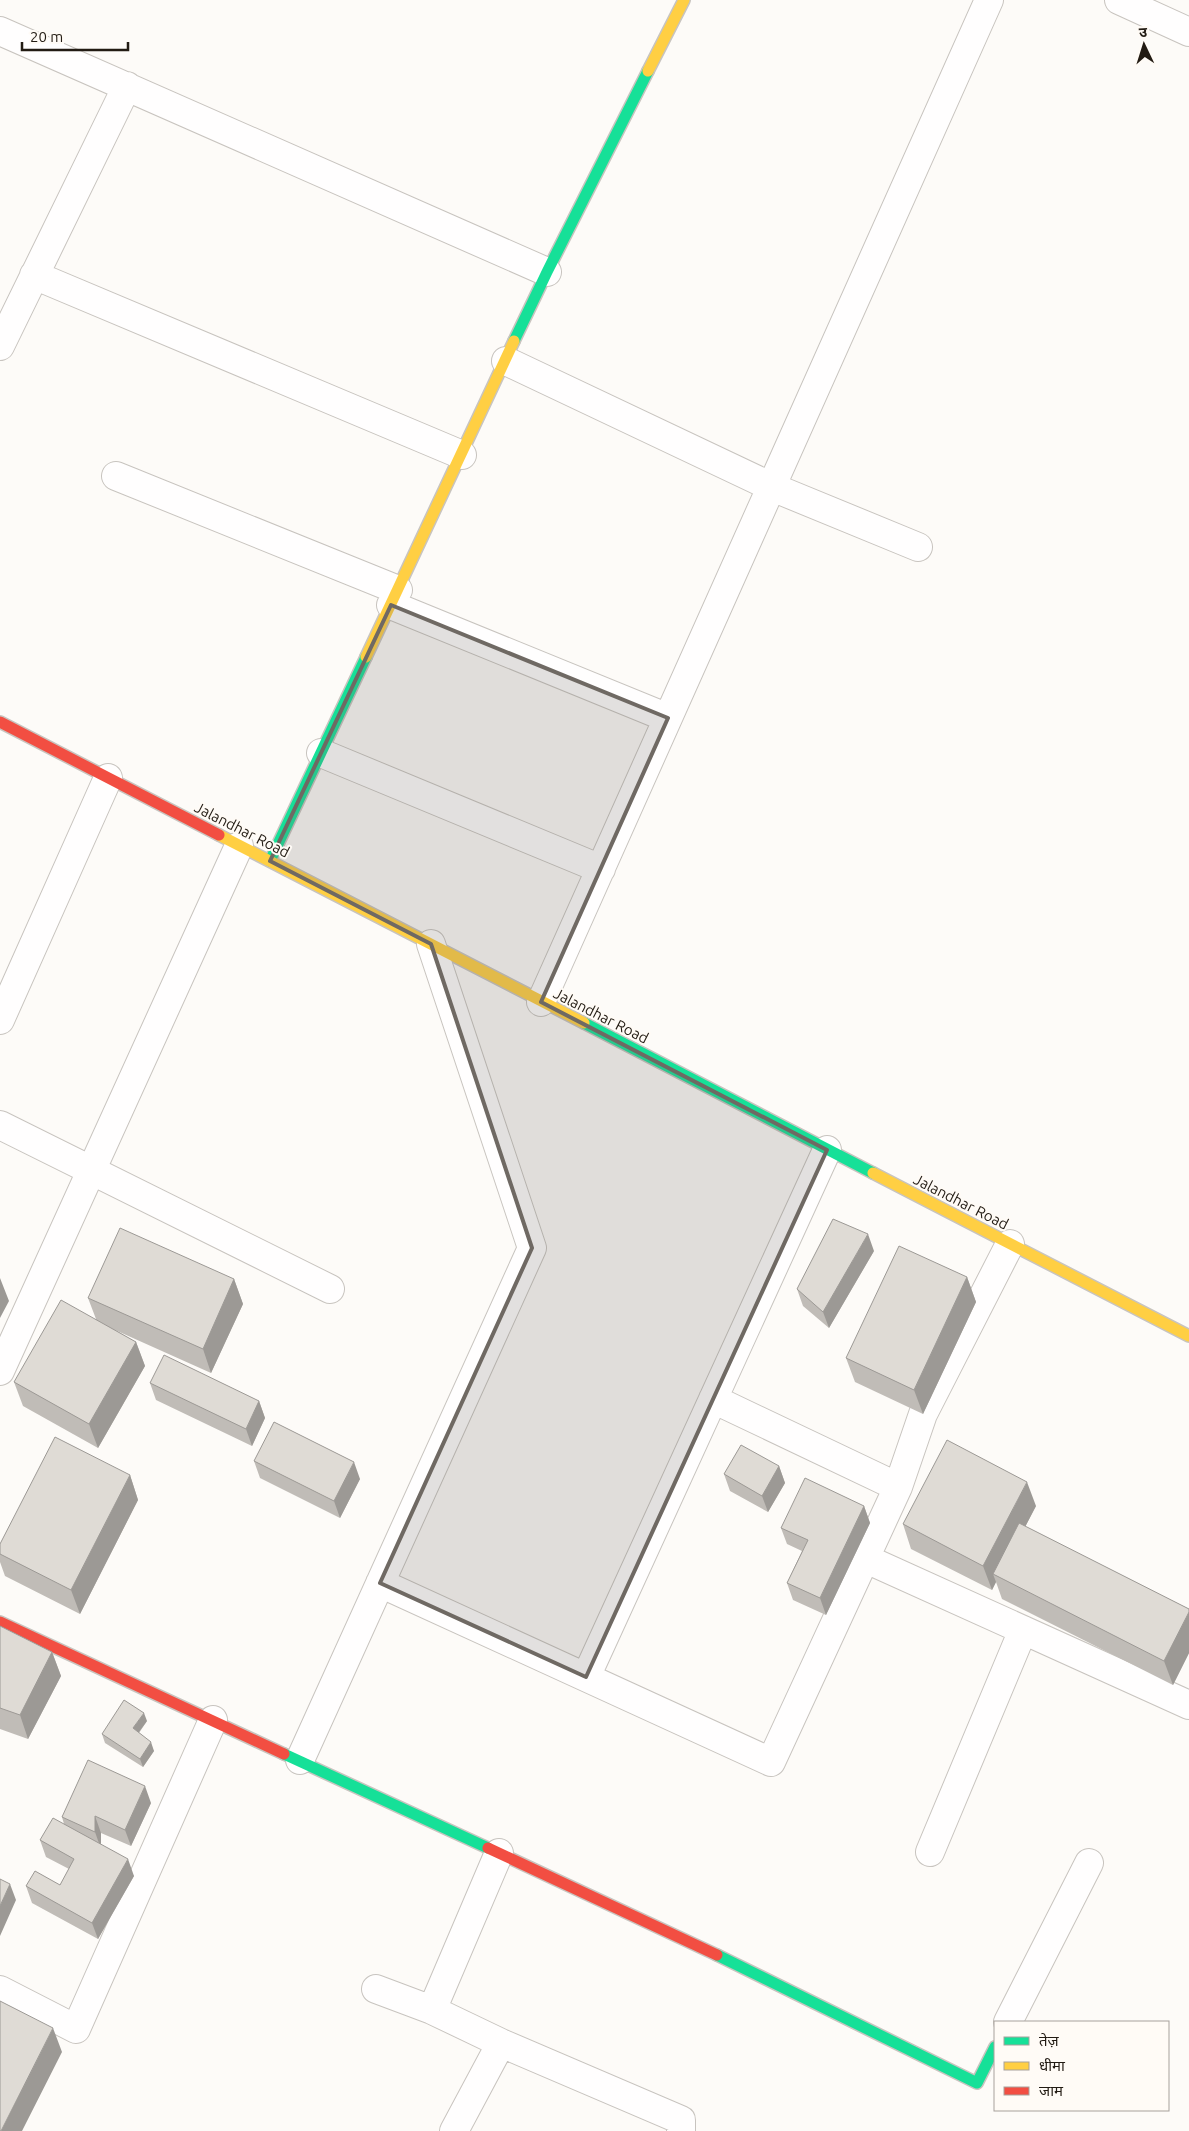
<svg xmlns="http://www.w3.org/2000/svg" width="1189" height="2131" viewBox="0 0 1189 2131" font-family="Ubuntu,'Noto Sans Devanagari',sans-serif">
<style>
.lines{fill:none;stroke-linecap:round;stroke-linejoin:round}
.street-casing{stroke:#c8c4bf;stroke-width:30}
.fast-casing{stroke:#c8c4bf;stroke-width:14}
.slow-casing{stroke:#c8c4bf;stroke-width:14}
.jam-casing{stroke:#c8c4bf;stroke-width:14}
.street{stroke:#fffefe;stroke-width:28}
.fast{stroke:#16e098;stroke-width:11}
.slow{stroke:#ffcf43;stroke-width:11}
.jam{stroke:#f24e42;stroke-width:11}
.wall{fill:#c0bcb7}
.shaded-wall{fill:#9c9995}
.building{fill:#dfdbd5;stroke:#9c9995}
.marked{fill:#6f6963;fill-opacity:0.2;stroke:#6f6963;stroke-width:4;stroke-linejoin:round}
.labels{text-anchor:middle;stroke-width:4;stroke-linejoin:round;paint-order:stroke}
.street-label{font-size:15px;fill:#221b13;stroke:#fffbf6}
</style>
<rect width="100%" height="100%" fill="#fdfbf8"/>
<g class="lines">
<g class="street-casing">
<path id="street" d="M1119,0L1189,32
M0,31L547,272
M34,275L462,455
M0,346L127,86
M506,361L772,487L918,547
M116,476L398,590
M391,605L668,718
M321,753L601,869
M541,1002L989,0
M0,1020L108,778
M0,1125L330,1289
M0,1371L239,846
M713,1399L898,1487
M864,1558L1189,1705
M380,1583L771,1762L898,1487L923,1414L1010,1244
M586,1677L827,1150
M300,1760L532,1248L431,944
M930,1852L1023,1630
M376,1989L432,2010L501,2043L681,2120V2131
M0,1990L76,2029L213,1720
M432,2010L499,1853
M1008,2022L1089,1863
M454,2131L501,2043"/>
</g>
<g class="fast-casing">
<path id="fast" d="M514,341L547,272L648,71
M270,861L366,657
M584,1023L873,1173
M284,1754L488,1848
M717,1955L977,2083L995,2047"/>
</g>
<g class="slow-casing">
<path id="slow" d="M648,71L684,0
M366,657L514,341
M219,835L584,1023
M873,1173L1189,1336"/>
</g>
<g class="jam-casing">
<path id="jam" d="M0,722L219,835
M0,1622L284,1754
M488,1848L717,1955"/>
</g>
<use href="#street" class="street"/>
<use href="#fast" class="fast"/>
<use href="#slow" class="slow"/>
<use href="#jam" class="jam"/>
</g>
<path class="wall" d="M874,1251L829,1328L803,1306L797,1289Z
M967,1277L976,1302L923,1414L855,1382L846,1358Z
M234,1279L243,1304L211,1373L115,1330L136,1342L145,1366L98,1448L23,1406L14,1382L96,1319L88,1298Z
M150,1383L259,1401L265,1418L252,1446L156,1400Z
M254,1461L360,1479L340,1518L260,1478Z
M779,1466L785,1483L768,1512L730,1491L724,1474Z
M130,1475L138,1500L80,1614L5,1576L0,1562V1544Z
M864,1506L870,1523L826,1615L793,1600L787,1583L802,1551L787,1544L781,1528Z
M1036,1506L1025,1527L1189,1609V1653L1173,1685L1002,1599L996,1582L992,1590L911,1549L903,1524Z
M0,1626L52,1652L61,1676L28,1739L0,1729Z
M147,1721L139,1733L154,1751L143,1767L105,1743L102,1734Z
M151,1803L131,1846L101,1833V1845L134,1876L98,1939L32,1903L26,1886L60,1885L69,1869L46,1857L40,1840L64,1824L62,1817Z"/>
<path class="shaded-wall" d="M868,1234L874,1251L829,1328L823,1312Z
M967,1277L976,1302L923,1414L914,1390Z
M0,1278L9,1301L0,1318Z
M234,1279L243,1304L211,1373L203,1349Z
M136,1342L145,1366L98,1448L89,1424Z
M259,1401L265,1418L252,1446L246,1429Z
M354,1462L360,1479L340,1518L334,1501Z
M779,1466L785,1483L768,1512L762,1496Z
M130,1475L138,1500L80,1614L71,1590Z
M1027,1482L1036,1506L999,1577L993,1574L996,1582L992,1590L983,1566Z
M864,1506L870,1523L826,1615L820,1598Z
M1189,1612V1653L1173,1685L1164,1661Z
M52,1652L61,1676L28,1739L20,1715Z
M144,1713L147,1721L136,1736L133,1728Z
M151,1742L154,1751L143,1767L140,1759Z
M145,1786L151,1803L131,1846L125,1830Z
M95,1816L101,1833V1849L95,1832Z
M128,1859L134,1876L98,1939L92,1923Z
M10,1884L16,1900L0,1936V1906Z
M53,2028L62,2052L22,2131H1Z"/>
<path class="building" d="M833,1219L868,1234L823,1312L797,1289Z
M120,1228L234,1279L203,1349L88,1298Z
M899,1246L967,1277L914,1390L846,1358Z
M61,1300L136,1342L89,1424L14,1382Z
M164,1355L259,1401L246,1429L150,1383Z
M274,1422L354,1462L334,1501L254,1461Z
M55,1437L130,1475L71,1590L0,1554V1544Z
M947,1440L1027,1482L983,1566L903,1524Z
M741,1445L779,1466L762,1496L724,1474Z
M805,1478L864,1506L820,1598L787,1583L808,1540L781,1528Z
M1019,1523L1189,1609V1612L1164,1661L993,1574Z
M0,1626L52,1652L20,1715L0,1708Z
M124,1700L144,1713L133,1728L151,1742L140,1759L102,1734Z
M88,1760L145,1786L125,1830L95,1816V1832L62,1817Z
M53,1818L128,1859L92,1923L26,1886L35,1871L60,1885L74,1859L40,1840Z
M0,1879L10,1884L0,1906Z
M0,2001L53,2028L1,2131H0Z"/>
<path class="marked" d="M391,605L668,718L541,1002L827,1150L586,1677L380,1583L532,1248L431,944L270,861Z"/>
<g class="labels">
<g class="street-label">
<text transform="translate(242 830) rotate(27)" y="5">Jalandhar Road</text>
<text transform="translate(601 1016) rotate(27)" y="5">Jalandhar Road</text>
<text transform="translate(961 1202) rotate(27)" y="5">Jalandhar Road</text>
</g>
</g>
<rect x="994" y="2021" width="175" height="90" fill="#fffbf6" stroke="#a7a19b"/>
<rect x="1004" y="2037" width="25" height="8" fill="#16e098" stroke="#a7a19b"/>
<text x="1039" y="2046" font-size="15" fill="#221b13">तेज़</text>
<rect x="1004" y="2062" width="25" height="8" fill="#ffcf43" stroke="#a7a19b"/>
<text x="1039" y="2071" font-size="15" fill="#221b13">धीमा</text>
<rect x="1004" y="2087" width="25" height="8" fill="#f24e42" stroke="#a7a19b"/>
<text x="1039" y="2096" font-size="15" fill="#221b13">जाम</text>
<g transform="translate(1144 45) rotate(356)" stroke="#fffbf6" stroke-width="4" paint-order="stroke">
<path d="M0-4L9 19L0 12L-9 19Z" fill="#221b13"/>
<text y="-8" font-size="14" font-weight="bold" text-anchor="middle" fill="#221b13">उ</text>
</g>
<path d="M22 42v8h106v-8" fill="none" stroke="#221b13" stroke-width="2.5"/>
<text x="30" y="42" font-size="15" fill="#221b13" stroke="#fffbf6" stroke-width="4" paint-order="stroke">20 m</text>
</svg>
